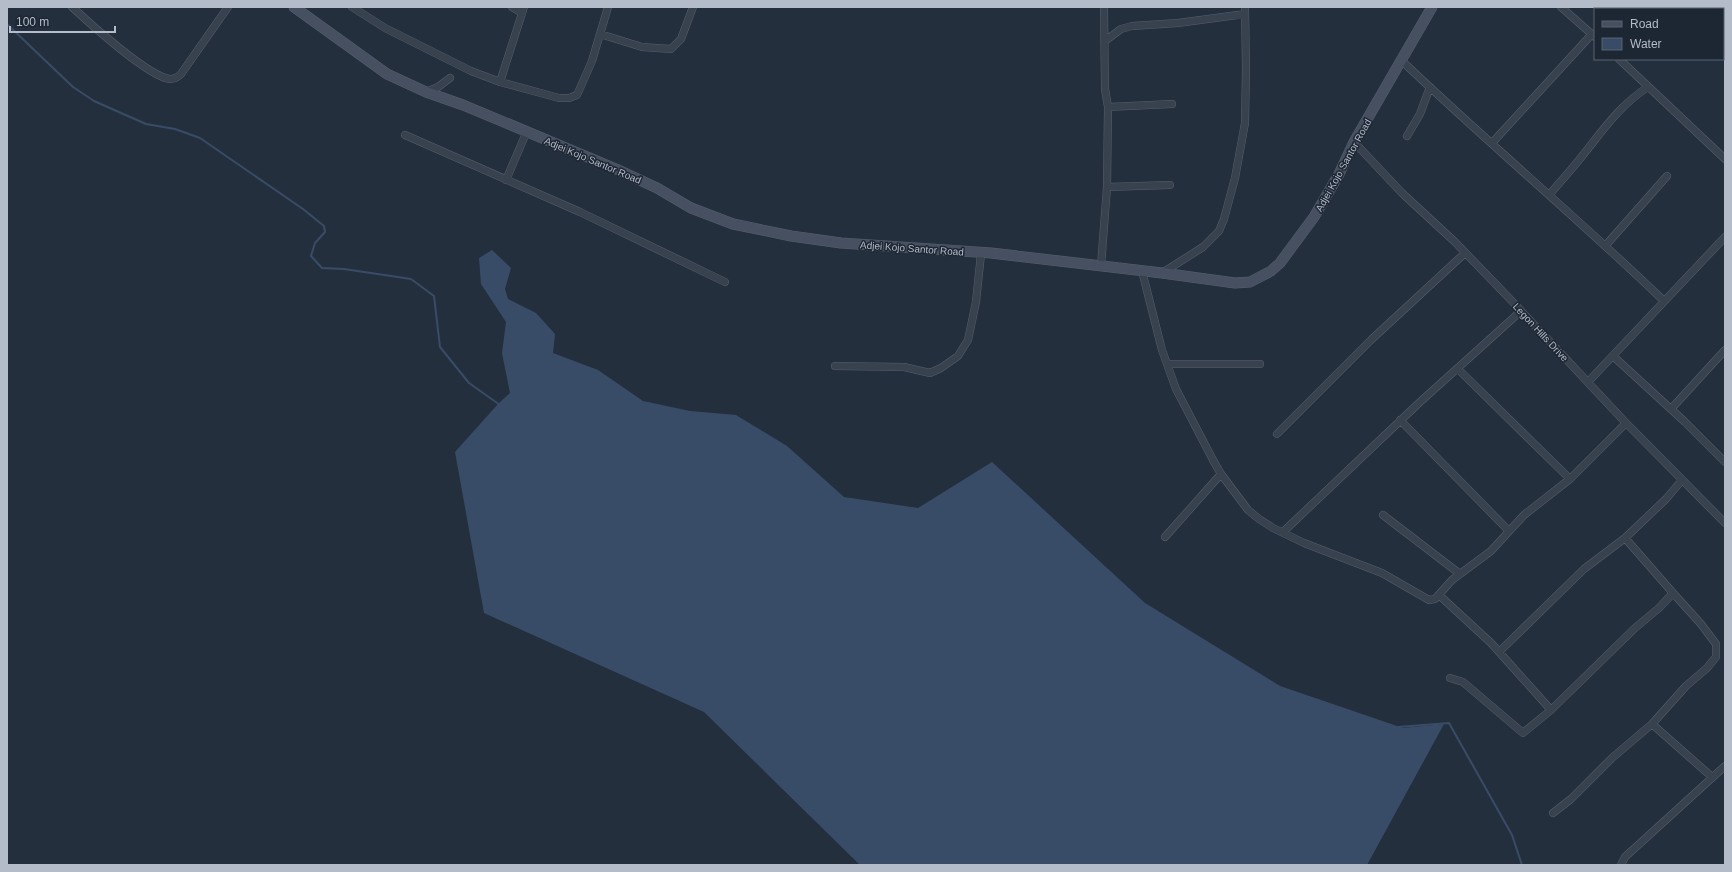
<svg xmlns="http://www.w3.org/2000/svg" width="1732" height="872" viewBox="0 0 1732 872" font-family="Helvetica,sans-serif">
<style>
.water{fill:#394c67}
.lines{fill:none;stroke-linecap:round;stroke-linejoin:round}
.stream{stroke:#394c67;stroke-width:2}
.street-casing{stroke:#565f6c;stroke-width:8}
.secondary-casing{stroke:#565f6c;stroke-width:11}
.street{stroke:#38414e;stroke-width:7}
.secondary{stroke:#465061;stroke-width:10}
.labels{text-anchor:middle;stroke-width:3;stroke-linejoin:round;paint-order:stroke}
.street-label{font-size:10px;fill:#b4bcc9;stroke:#1d2633}
</style>
<rect width="100%" height="100%" fill="#242f3e"/>
<path class="water" d="M492,250L511,268L505,289L508,299L536,313L555,334L553,353L598,370L643,401L690,411L736,415L787,446L844,497L918,508L992,462L1145,603L1280,686L1403,728L1444,724L1367,865H860L704,712L484,613L455,452L498,404L510,393L502,353L506,322L481,284L479,258Z"/>
<g class="lines">
<path class="stream" d="M7,24L73,87L94,101L146,124L175,129L200,138L303,209L324,226L325,232L315,243L311,256L322,268L344,269L411,279L434,296L440,347L469,383L500,405
M1398,727L1449,723L1512,835L1522,865"/>
<g class="street-casing">
<path id="street" d="M72,7C89,23 149,77 170,79C175,79 178,77 181,74L228,7
M352,7L385,28L471,71L500,82L559,98H569L577,95L592,61L608,7
M512,7L522,13
M1561,7L1595,37
M1677,7L1679,9
M600,34L642,47L671,49L681,39L693,7
M1105,41L1121,29L1132,26L1178,23L1245,14
M1723,49L1725,51
M1619,59L1725,159
M1402,61C1488,143 1579,219 1664,301
M500,82L524,7
M426,92L438,87L450,78
M1108,107L1172,104
M405,135L580,212L725,282
M1407,136L1420,114L1430,87
M1354,142L1402,193L1455,242L1509,298L1626,423L1725,523
M1492,143L1592,34
M506,180L527,131
M1107,187L1170,185
M1549,195C1560,182 1572,169 1583,155C1603,130 1620,105 1648,87
M1606,245L1667,176
M1101,266L1107,187L1108,107L1105,89L1104,7
M1142,271L1162,350L1176,389L1213,460L1221,474L1248,510L1259,519L1273,528L1304,543L1382,573L1429,600L1435,599L1452,580L1491,551L1524,515L1570,479L1626,423
M1162,273L1203,247L1219,231L1224,219L1235,178L1245,123L1246,69L1245,7
M1613,356L1685,422L1725,462
M1168,364H1260
M835,366L904,367L930,373L941,368L958,356L968,340L976,302L981,254
M1458,369L1570,479
M1588,382L1725,237
M1671,409L1725,350
M1400,420L1509,531
M1277,434L1372,339L1465,253
M1383,515L1460,574
M1283,532L1420,402L1521,311
M1165,537L1221,474
M1439,595L1491,643L1551,710
M1499,652L1584,569L1625,538L1666,499L1682,480
M1450,678L1463,682L1523,733L1551,710L1635,628L1659,608L1673,593L1625,538
M1652,724L1712,777
M1553,813L1571,799L1612,758L1652,724L1686,686L1707,668L1716,657V644L1701,624L1673,593
M1621,865L1625,857L1725,766"/>
</g>
<g class="secondary-casing">
<path id="secondary" d="M294,7L387,74L426,92L463,105L616,169L657,188L691,208L733,224L791,236L841,243L991,253L1162,273L1235,283L1250,282L1271,271L1280,263L1314,217L1339,174L1354,142L1432,7"/>
</g>
<use href="#street" class="street"/>
<use href="#secondary" class="secondary"/>
</g>
<g class="labels">
<g class="street-label">
<text transform="translate(593 160) rotate(23)" y="4">Adjei Kojo Santor Road</text>
<text transform="translate(1343 165) rotate(-61)" y="4">Adjei Kojo Santor Road</text>
<text transform="translate(912 248) rotate(4)" y="4">Adjei Kojo Santor Road</text>
<text transform="translate(1541 332) rotate(47)" y="4">Legon Hills Drive</text>
</g>
</g>
<rect width="1732" height="872" fill="none" stroke="#b4bcc9" stroke-width="16"/>
<rect x="1594" y="8" width="130" height="52" fill="#1d2633" stroke="#59626f"/>
<rect x="1602" y="21" width="20" height="6" fill="#465061" stroke="#59626f"/>
<text x="1630" y="28" font-size="12" fill="#b4bcc9">Road</text>
<rect x="1602" y="38" width="20" height="12" fill="#394c67" stroke="#59626f"/>
<text x="1630" y="48" font-size="12" fill="#b4bcc9">Water</text>
<path d="M10 26v6h105v-6" fill="none" stroke="#b4bcc9" stroke-width="2"/>
<text x="16" y="26" font-size="12" fill="#b4bcc9" stroke="#1d2633" stroke-width="3" paint-order="stroke">100 m</text>
</svg>
